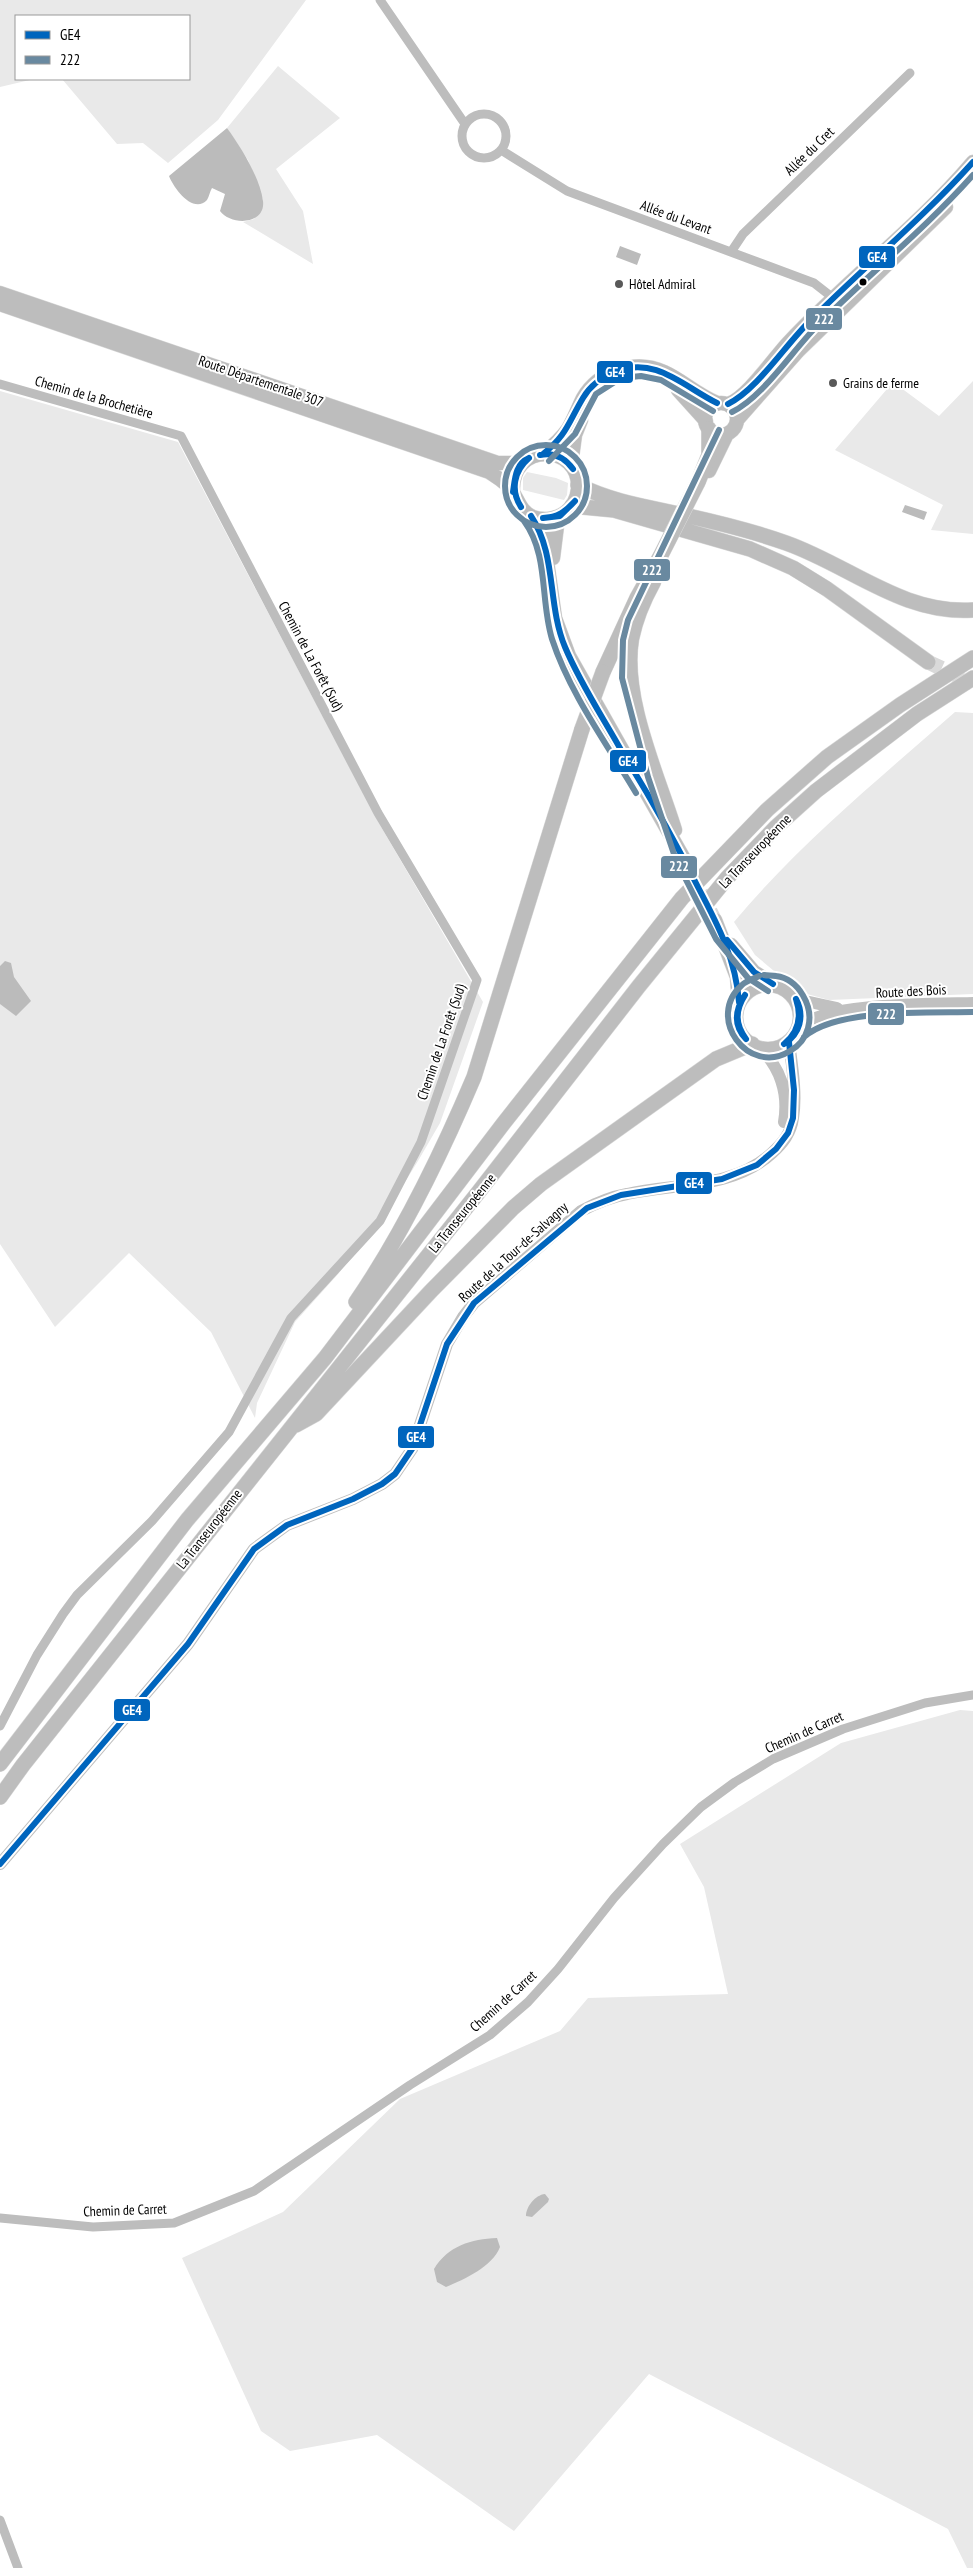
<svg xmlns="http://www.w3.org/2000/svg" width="973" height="2568" viewBox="0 0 973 2568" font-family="'PT Sans Narrow',sans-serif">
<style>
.green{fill:#e9e9e9}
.water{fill:#bbb}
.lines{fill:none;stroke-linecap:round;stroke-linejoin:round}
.primary-tunnel{stroke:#d9d9d9;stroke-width:14;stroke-dasharray:14 7;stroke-linecap:butt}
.highway-tunnel{stroke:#d9d9d9;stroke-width:15;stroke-dasharray:15 8;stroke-linecap:butt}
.primary-casing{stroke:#dbdbdb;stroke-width:15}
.highway-casing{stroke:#dbdbdb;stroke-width:16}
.street{stroke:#bdbdbd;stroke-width:9}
.secondary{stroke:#c0c0c0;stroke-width:12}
.primary{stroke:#bdbdbd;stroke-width:14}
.highway{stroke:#bdbdbd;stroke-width:15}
.highway-bridge-casing{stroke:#dbdbdb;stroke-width:16;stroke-linecap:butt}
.highway-bridge{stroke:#bdbdbd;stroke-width:15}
.bus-1-casing{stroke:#fff;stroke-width:10}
.bus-2-casing{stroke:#fff;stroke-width:10}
.bus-1{stroke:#0065bd;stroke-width:6}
.bus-2{stroke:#6989a0;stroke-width:6}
.bus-dot{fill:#000;stroke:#fff;stroke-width:2}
.poi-dot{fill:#595959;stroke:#fff;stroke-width:2}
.labels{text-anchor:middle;stroke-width:4;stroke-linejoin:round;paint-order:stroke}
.street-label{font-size:14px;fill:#000;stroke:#fff}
.poi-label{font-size:14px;fill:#000;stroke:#fff;text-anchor:start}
.line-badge{stroke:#fff;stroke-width:2}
.badge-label{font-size:14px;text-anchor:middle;font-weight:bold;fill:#fff}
</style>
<rect width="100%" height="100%" fill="#fff"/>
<path class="green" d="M0,0H306L218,120L168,163L143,143L117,144L62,79H189V16H16V79H34L0,87Z
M278,66L340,118L276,169L303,211L313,264L243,222L254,219L263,200L248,160L227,128Z
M973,381V534L931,530L943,505L835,450L893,382L939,416Z
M0,391L178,442L380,825L483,1002L440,1123L418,1161L382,1219L339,1273L295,1322L257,1403L255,1418L211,1332L129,1253L55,1327L0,1244Z
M527,472L556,478L568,483L567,495L564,500L523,490V478Z
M955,712L973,713V994L829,1000L807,994L789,976L774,971L755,955L734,922C799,844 879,779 955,712Z
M960,1710L973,1711V2568H967L948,2529L649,2374L514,2531L377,2435L290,2451L261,2431L182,2258L283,2212L400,2099L560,2031L588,1998L728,1994L704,1887L680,1844L841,1743Z"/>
<path class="water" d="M227,128C241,147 260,178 263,201C266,225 231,226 220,211L225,194L212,188C210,191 209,197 207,200C193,215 173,187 169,176Z
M620,246L641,254L637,265L616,257Z
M905,505L927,512L924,520L902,512Z
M5,961L11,963L14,977L31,1001L16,1016L0,1004V966Z
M545,2194L549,2199L548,2202L532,2217L526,2216C526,2207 535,2195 545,2194Z
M497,2238L500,2247C492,2267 465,2279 446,2287L437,2282L434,2269C448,2246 471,2239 497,2238Z"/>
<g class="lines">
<path class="primary-tunnel" d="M692,873L715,920"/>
<path class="highway-tunnel" d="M928,662L973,683"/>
<g class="primary-casing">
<path id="primary" d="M0,293L498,463H523
M0,304L489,472C498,478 506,482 512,491C519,501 520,511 533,517C544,521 557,519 566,512C573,506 577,498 578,489C581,443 510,441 513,492
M678,390L706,421
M705 419a16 16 0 1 1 32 0a16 16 0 1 1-32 0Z
M728,404C746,399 774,358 788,343C847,280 917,228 973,162
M737,420L798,351L946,207
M543,454C553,446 561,439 568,429C574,419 578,408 583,398C599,371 635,359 664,372C682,380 696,394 717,403
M571,465L575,435L581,420
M709,471L727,434
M531,516L543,533L555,618L569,656L692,873
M553,558L557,526L562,515
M654,582C644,600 636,619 632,639C622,697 658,775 675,830
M715,920L737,977L739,1002
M731,945L754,972L773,984
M736 1017a32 32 0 1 1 64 0a32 32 0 1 1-64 0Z"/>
</g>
<g class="highway-casing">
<path id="highway" d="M698,482L709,455V429
M578,485C606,499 635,505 665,511C703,519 750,530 786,543C849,565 903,615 973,610
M572,506L614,510L750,549L793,568L827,589L928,662
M603,672L637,598L660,557
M356,1302C404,1232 441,1155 474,1077L582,729
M296,1425L316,1414L431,1291L513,1208L541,1184L716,1059L752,1044
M0,1764L187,1520L325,1358L503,1124L682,898L767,810L827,757L900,705L973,658
M0,1797L23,1765L477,1194L639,986L727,878L776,827L816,791L917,714L973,678"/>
</g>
<path class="street" d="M380,0L465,124
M462 136a22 22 0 1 1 44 0a22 22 0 1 1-44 0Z
M501,150L567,191L814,283L837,301
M731,252L743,234L910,73
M0,384L181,436L378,813L477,980L421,1142L380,1221L291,1318L229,1432L152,1521L77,1595L63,1614L37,1655L0,1726
M0,2218L93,2227L174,2223L254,2191L410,2085L490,2035L528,2002L558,1969L614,1898L663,1844L701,1807L735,1782L773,1759L843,1729L925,1703L973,1695
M0,2520L18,2568"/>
<path class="secondary" d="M796,999L837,1008
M798,1030C813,1002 940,1004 973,1003
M760,1048C780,1067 789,1093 784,1122
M0,1864L188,1644L254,1549L287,1525L353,1499L382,1484L395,1474L412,1449L447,1344L463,1317L474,1303L581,1211C596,1203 610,1197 627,1194C676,1183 733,1189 772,1153C783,1143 791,1133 793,1118C797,1094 792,1066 789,1042"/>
<use href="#primary" class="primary"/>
<use href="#highway" class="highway"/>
<g class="highway-bridge-casing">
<path id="highway-bridge" d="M660,557L698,482
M582,729L603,672"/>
</g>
<use href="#highway-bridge" class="highway-bridge"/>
<g class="bus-1-casing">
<path id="bus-1" d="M728,404C757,390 786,344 810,321C864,267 922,219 973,162
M543,454C567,435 568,423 583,398C590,386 602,377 615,372C655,355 684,387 717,403
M540,455C554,452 565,458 573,469
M513,492C515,479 515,464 529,458
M521,507C510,490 514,471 529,458
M531,516C557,555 547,604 565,647C580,683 602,716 621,750C649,795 675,841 699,889C718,925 736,960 739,1002
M543,518L560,516L575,501
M543,518C558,517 565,512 575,501
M727,940L754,972L773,984
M745,995C735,1011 735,1024 746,1039
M745,995C735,1010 733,1025 746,1039
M784,1044C799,1032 802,1017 796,999
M784,1044C800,1034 805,1016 796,999
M0,1864L188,1644L254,1549L287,1525L353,1499L382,1484L395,1474L412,1449L447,1344L474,1303L587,1208L621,1195L722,1179L757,1165L776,1149L788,1133L793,1118L794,1090L789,1042"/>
</g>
<g class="bus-2-casing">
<path id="bus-2" d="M732,412C763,397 792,351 817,326C868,275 925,229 973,175
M719,430L628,620L623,640L622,678L648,777L676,860L716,939L748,978L768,991
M505 486a41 41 0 1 1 82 0a41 41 0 1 1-82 0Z
M549,461L575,434L596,394L621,378L641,376L661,380L713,411
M524,521C549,555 540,600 552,639C570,694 607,744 636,793
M759,976C753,979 746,981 742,985C705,1017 748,1077 790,1051C799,1046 805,1039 808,1028C814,1007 799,979 776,976C772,975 768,976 764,975
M804,1037C836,1008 930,1013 973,1012"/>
</g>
<use href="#bus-1" class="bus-1"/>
<use href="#bus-2" class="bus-2"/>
</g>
<circle class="bus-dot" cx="863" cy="282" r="4.5"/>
<g class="poi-dot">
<circle cx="619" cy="284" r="5"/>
<circle cx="833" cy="383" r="5"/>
</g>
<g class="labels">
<g class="street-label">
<text transform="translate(809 151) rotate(-44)" y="5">Allée du Cret</text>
<text transform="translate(676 217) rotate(20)" y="5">Allée du Levant</text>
<text transform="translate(261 381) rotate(19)" y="5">Route Départementale 307</text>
<text transform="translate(94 397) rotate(16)" y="5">Chemin de la Brochetière</text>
<text transform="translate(311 656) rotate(62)" y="5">Chemin de La Forêt (Sud)</text>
<text transform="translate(755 851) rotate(-46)" y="5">La Transeuropéenne</text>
<text transform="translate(911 991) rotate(-3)" y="5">Route des Bois</text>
<text transform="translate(441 1042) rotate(-71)" y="5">Chemin de La Forêt (Sud)</text>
<text transform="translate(462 1213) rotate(-51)" y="5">La Transeuropéenne</text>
<text transform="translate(513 1252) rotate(-42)" y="5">Route de la Tour-de-Salvagny</text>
<text transform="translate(209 1529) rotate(-52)" y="5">La Transeuropéenne</text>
<text transform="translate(804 1732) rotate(-24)" y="5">Chemin de Carret</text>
<text transform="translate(503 2001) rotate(-42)" y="5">Chemin de Carret</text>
<text transform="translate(125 2210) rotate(-2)" y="5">Chemin de Carret</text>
</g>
<g class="poi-label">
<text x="629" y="289">Hôtel Admiral</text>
<text x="843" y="388">Grains de ferme</text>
</g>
</g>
<g class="line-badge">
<rect x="858" y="245" width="38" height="24" rx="5" fill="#0065bd"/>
<rect x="805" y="307" width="38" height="24" rx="5" fill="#6989a0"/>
<rect x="596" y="360" width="38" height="24" rx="5" fill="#0065bd"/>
<rect x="633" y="558" width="38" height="24" rx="5" fill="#6989a0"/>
<rect x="609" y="749" width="38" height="24" rx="5" fill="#0065bd"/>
<rect x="660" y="855" width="38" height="24" rx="5" fill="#6989a0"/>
<rect x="867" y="1002" width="38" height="24" rx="5" fill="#6989a0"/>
<rect x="675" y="1171" width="38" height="24" rx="5" fill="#0065bd"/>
<rect x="397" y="1425" width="38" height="24" rx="5" fill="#0065bd"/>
<rect x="113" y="1698" width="38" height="24" rx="5" fill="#0065bd"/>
</g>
<g class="badge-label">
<text x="877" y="262">GE4</text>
<text x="824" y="324">222</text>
<text x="615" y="377">GE4</text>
<text x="652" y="575">222</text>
<text x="628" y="766">GE4</text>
<text x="679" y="871">222</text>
<text x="886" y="1019">222</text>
<text x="694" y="1188">GE4</text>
<text x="416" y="1442">GE4</text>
<text x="132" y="1715">GE4</text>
</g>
<rect x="15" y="15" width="175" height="65" fill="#ffffff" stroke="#999999"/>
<rect x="25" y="31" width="25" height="8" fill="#0065bd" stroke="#999999"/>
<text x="60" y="40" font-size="15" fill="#000000">GE4</text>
<rect x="25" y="56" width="25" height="8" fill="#6989a0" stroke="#999999"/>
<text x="60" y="65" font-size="15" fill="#000000">222</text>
</svg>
